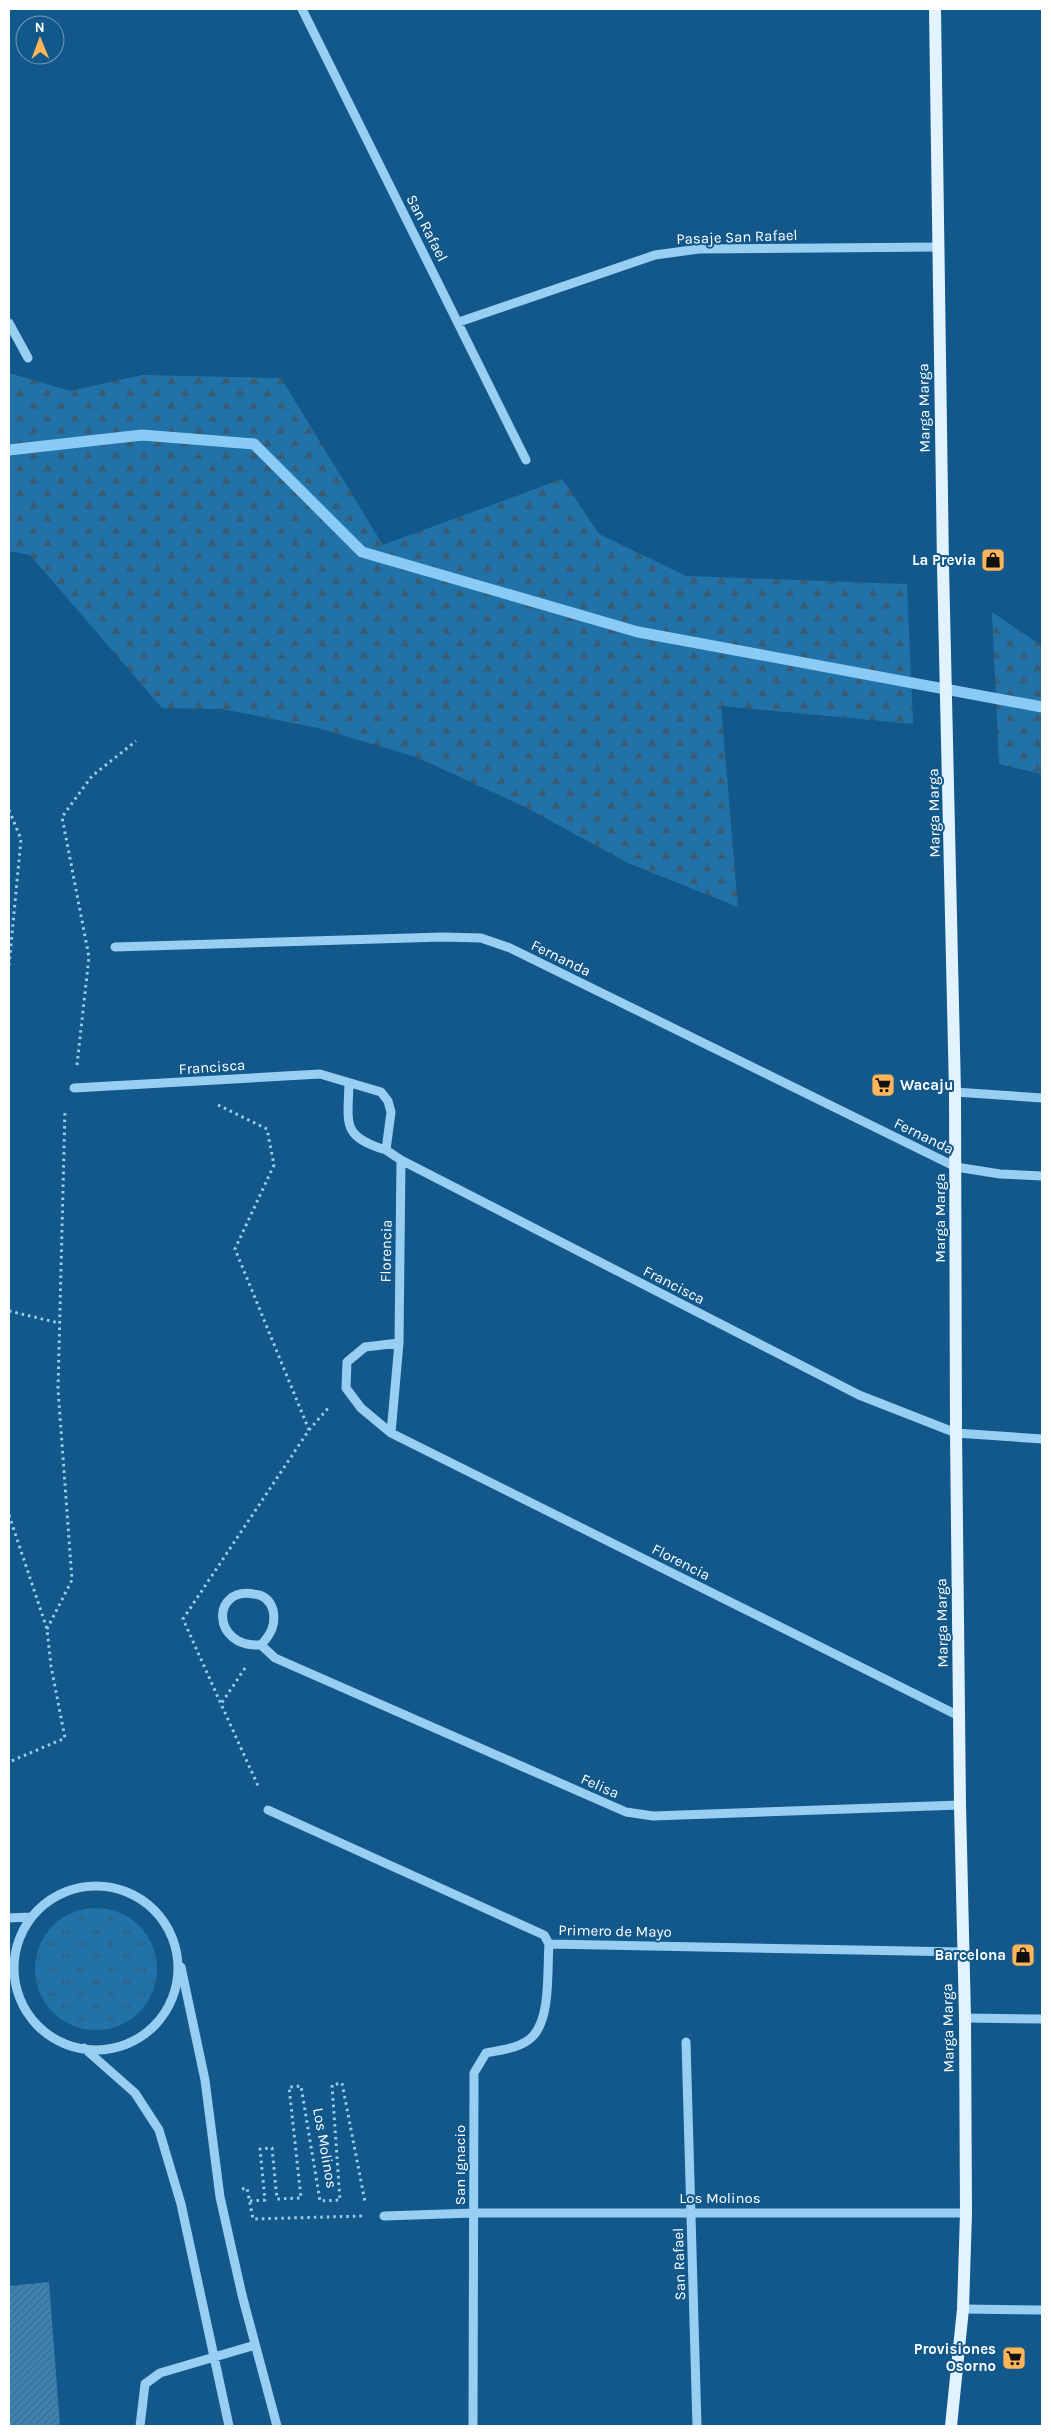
<svg xmlns="http://www.w3.org/2000/svg" width="1051" height="2435" viewBox="0 0 1051 2435" font-family="Karla,sans-serif">
<style>
.grass{fill:url(#grass-tufts)}
.forest{fill:url(#forest-firs)}
.lines{fill:none;stroke-linecap:round;stroke-linejoin:round}
.stream{stroke:#89cbf4;stroke-width:11}
.building{fill:url(#building-hatch)}
.path{stroke:#98cef1;stroke-width:3;stroke-dasharray:2.5 4;stroke-linecap:butt}
.minor{stroke:#98cef1;stroke-width:9}
.major{stroke:#e2f2ff;stroke-width:12}
.labels{text-anchor:middle;stroke-width:4;stroke-linejoin:round;paint-order:stroke}
.street-label{font-size:15px;fill:#fff;stroke:#12588a}
.poi-label{font-size:15px;font-weight:bold;fill:#fff;stroke:#12588a;text-anchor:end}
</style>
<defs>
<pattern id="grass-tufts" width="24" height="20" patternUnits="userSpaceOnUse" patternTransform="scale(1.25)"><rect width="24" height="20" fill="#2072a8"/><path d="M3 7l-1-3M5 7V3M7 7l1-3M15 17l-1-3M17 17v-4M19 17l1-3" fill="none" stroke="#3a5b71"/></pattern>
<pattern id="forest-firs" width="22" height="20" patternUnits="userSpaceOnUse" patternTransform="scale(1.25)"><rect width="22" height="20" fill="#2072a8"/><path d="M5 1l3.5 6h-7zM16 11l3.5 6h-7z" fill="#3a5b71"/></pattern>
<pattern id="building-hatch" width="6" height="6" patternUnits="userSpaceOnUse" patternTransform="scale(1.25)"><rect width="6" height="6" fill="#3a83b4"/><path d="M-1 1l2-2M0 6l6-6M5 7l2-2" fill="none" stroke="#426a85"/></pattern>
</defs>
<rect width="100%" height="100%" fill="#12588a"/>
<path class="grass" d="M35 1969a61 61 0 1 1 122 0a61 61 0 1 1-122 0Z"/>
<path class="forest" d="M9,373L70,391L142,375L281,378L383,545L562,479L599,534L686,576L907,584L913,724L721,706L738,907L628,863L525,807L416,757L318,728L222,709L162,708L30,555L9,551Z
M992,612L1042,646V774L999,764Z"/>
<g class="lines">
<path class="stream" d="M9,450L142,435L254,444L362,552L638,632L1042,707"/>
</g>
<path class="building" d="M49,2282L60,2426H9V2286Z"/>
<g class="lines">
<path class="path" d="M9,810L21,839L9,966
M77,1065L89,957L62,817L92,776L136,741
M218,1105L267,1129L274,1165L235,1249L309,1430L183,1619L221,1704
M9,1311L59,1323
M309,1430L330,1406
M9,1515L47,1629L51,1666L65,1738L9,1762
M47,1629L72,1580L58,1389L65,1109
M245,1668L221,1704L259,1788
M242,2189L247,2188L253,2219L363,2216
M250,2201L265,2200L260,2149L272,2148L277,2199L301,2198L289,2087L301,2086L320,2201L340,2200L332,2085L342,2083L365,2202"/>
<path class="minor" d="M302,9L526,460
M459,322L655,255L699,249L938,247
M9,323L28,358
M115,947L442,937L481,938L510,948L956,1167L1000,1174L1042,1176
M74,1088L320,1074L381,1092L388,1101L391,1112L386,1150C341,1136 348,1124 349,1083
M955,1092L1042,1098
M386,1150L401,1160L859,1395L956,1433L1042,1439
M399,1343L365,1347L347,1362L346,1388L361,1408L391,1433L959,1716
M391,1433L399,1343L401,1160
M261,1645C271,1634 276,1625 273,1610C270,1600 264,1595 254,1594C211,1586 211,1648 261,1645L275,1658L626,1812L653,1816L960,1805
M268,1810L544,1935L549,1944
M14 1968a82 82 0 1 1 164 0a82 82 0 1 1-164 0Z
M9,1918L30,1917
M549,1944L962,1952
M181,1967L205,2080L220,2197L242,2295L277,2426
M965,2018L1042,2019
M686,2042L697,2426
M84,2048L135,2093L159,2130L181,2204L229,2426
M384,2216L474,2213H966
M963,2309L1042,2310
M140,2426L145,2384L160,2373L255,2345
M473,2426L474,2073L486,2053C501,2050 522,2048 533,2036C551,2017 547,1970 549,1944"/>
<path class="major" d="M935,9L943,566L955,1092L956,1433L960,1805L965,2018L966,2213L963,2309L951,2426"/>
</g>
<defs>
<g id="shop-square" transform="scale(1.25)"><rect x="-9" y="-9" width="18" height="18" rx="4" fill="#ffb558" stroke="#12588a"/><path d="M-5-2.5h2.3a2.7 3.5 0 0 1 5.4 0H5L5.5 6h-11ZM-1.5-2.5h3a1.5 2.3 0 0 0-3 0Z" fill="#111"/></g>
<g id="supermarket-square" transform="scale(1.25)"><rect x="-9" y="-9" width="18" height="18" rx="4" fill="#ffb558" stroke="#12588a"/><path d="M-6-5.5h2.5l.6 2H6L4.5 2H-2.5L-4.4-4H-6ZM-1.5 3.2a1.3 1.3 0 1 0 .1 0ZM3 3.2a1.3 1.3 0 1 0 .1 0Z" fill="#111"/></g>
</defs>
<g fill-rule="evenodd">
<use href="#shop-square" x="993" y="560"/>
<use href="#supermarket-square" x="883" y="1085"/>
<use href="#shop-square" x="1023" y="1955"/>
<use href="#supermarket-square" x="1014" y="2358"/>
</g>
<g class="labels">
<g class="street-label">
<text transform="translate(427 228) rotate(63)" y="5">San Rafael</text>
<text transform="translate(737 237) rotate(-2)" y="5">Pasaje San Rafael</text>
<text transform="translate(924 408) rotate(-91)" y="5">Marga Marga</text>
<text transform="translate(934 813) rotate(-91)" y="5">Marga Marga</text>
<text transform="translate(561 958) rotate(26)" y="5">Fernanda</text>
<text transform="translate(212 1067) rotate(-4)" y="5">Francisca</text>
<text transform="translate(924 1136) rotate(26)" y="5">Fernanda</text>
<text transform="translate(940 1218) rotate(-90)" y="5">Marga Marga</text>
<text transform="translate(386 1251) rotate(-89)" y="5">Florencia</text>
<text transform="translate(674 1285) rotate(27)" y="5">Francisca</text>
<text transform="translate(681 1562) rotate(27)" y="5">Florencia</text>
<text transform="translate(942 1623) rotate(-91)" y="5">Marga Marga</text>
<text transform="translate(600 1786) rotate(24)" y="5">Felisa</text>
<text transform="translate(615 1931) rotate(1)" y="5">Primero de Mayo</text>
<text transform="translate(948 2028) rotate(-91)" y="5">Marga Marga</text>
<text transform="translate(325 2148) rotate(80)" y="5">Los Molinos</text>
<text transform="translate(460 2165) rotate(-90)" y="5">San Ignacio</text>
<text x="720" y="2203">Los Molinos</text>
<text transform="translate(679 2264) rotate(-92)" y="5">San Rafael</text>
</g>
<g class="poi-label">
<text x="976" y="565">La Previa</text>
<text x="900" y="1090" text-anchor="start">Wacaju</text>
<text x="1006" y="1960">Barcelona</text>
<text x="996" y="2354">Provisiones<tspan x="996" dy="17">Osorno</tspan></text>
</g>
</g>
<rect width="1051" height="2435" fill="none" stroke="#ffffff" stroke-width="20"/>
<g transform="translate(40 40) rotate(359)"><circle r="24" fill="#12588a" stroke="#719bb9"/>
<path d="M0-4L9 19L0 12L-9 19Z" fill="#ffb558"/>
<text y="-8" font-size="14" font-weight="bold" text-anchor="middle" fill="#ffffff">N</text>
</g>
</svg>
